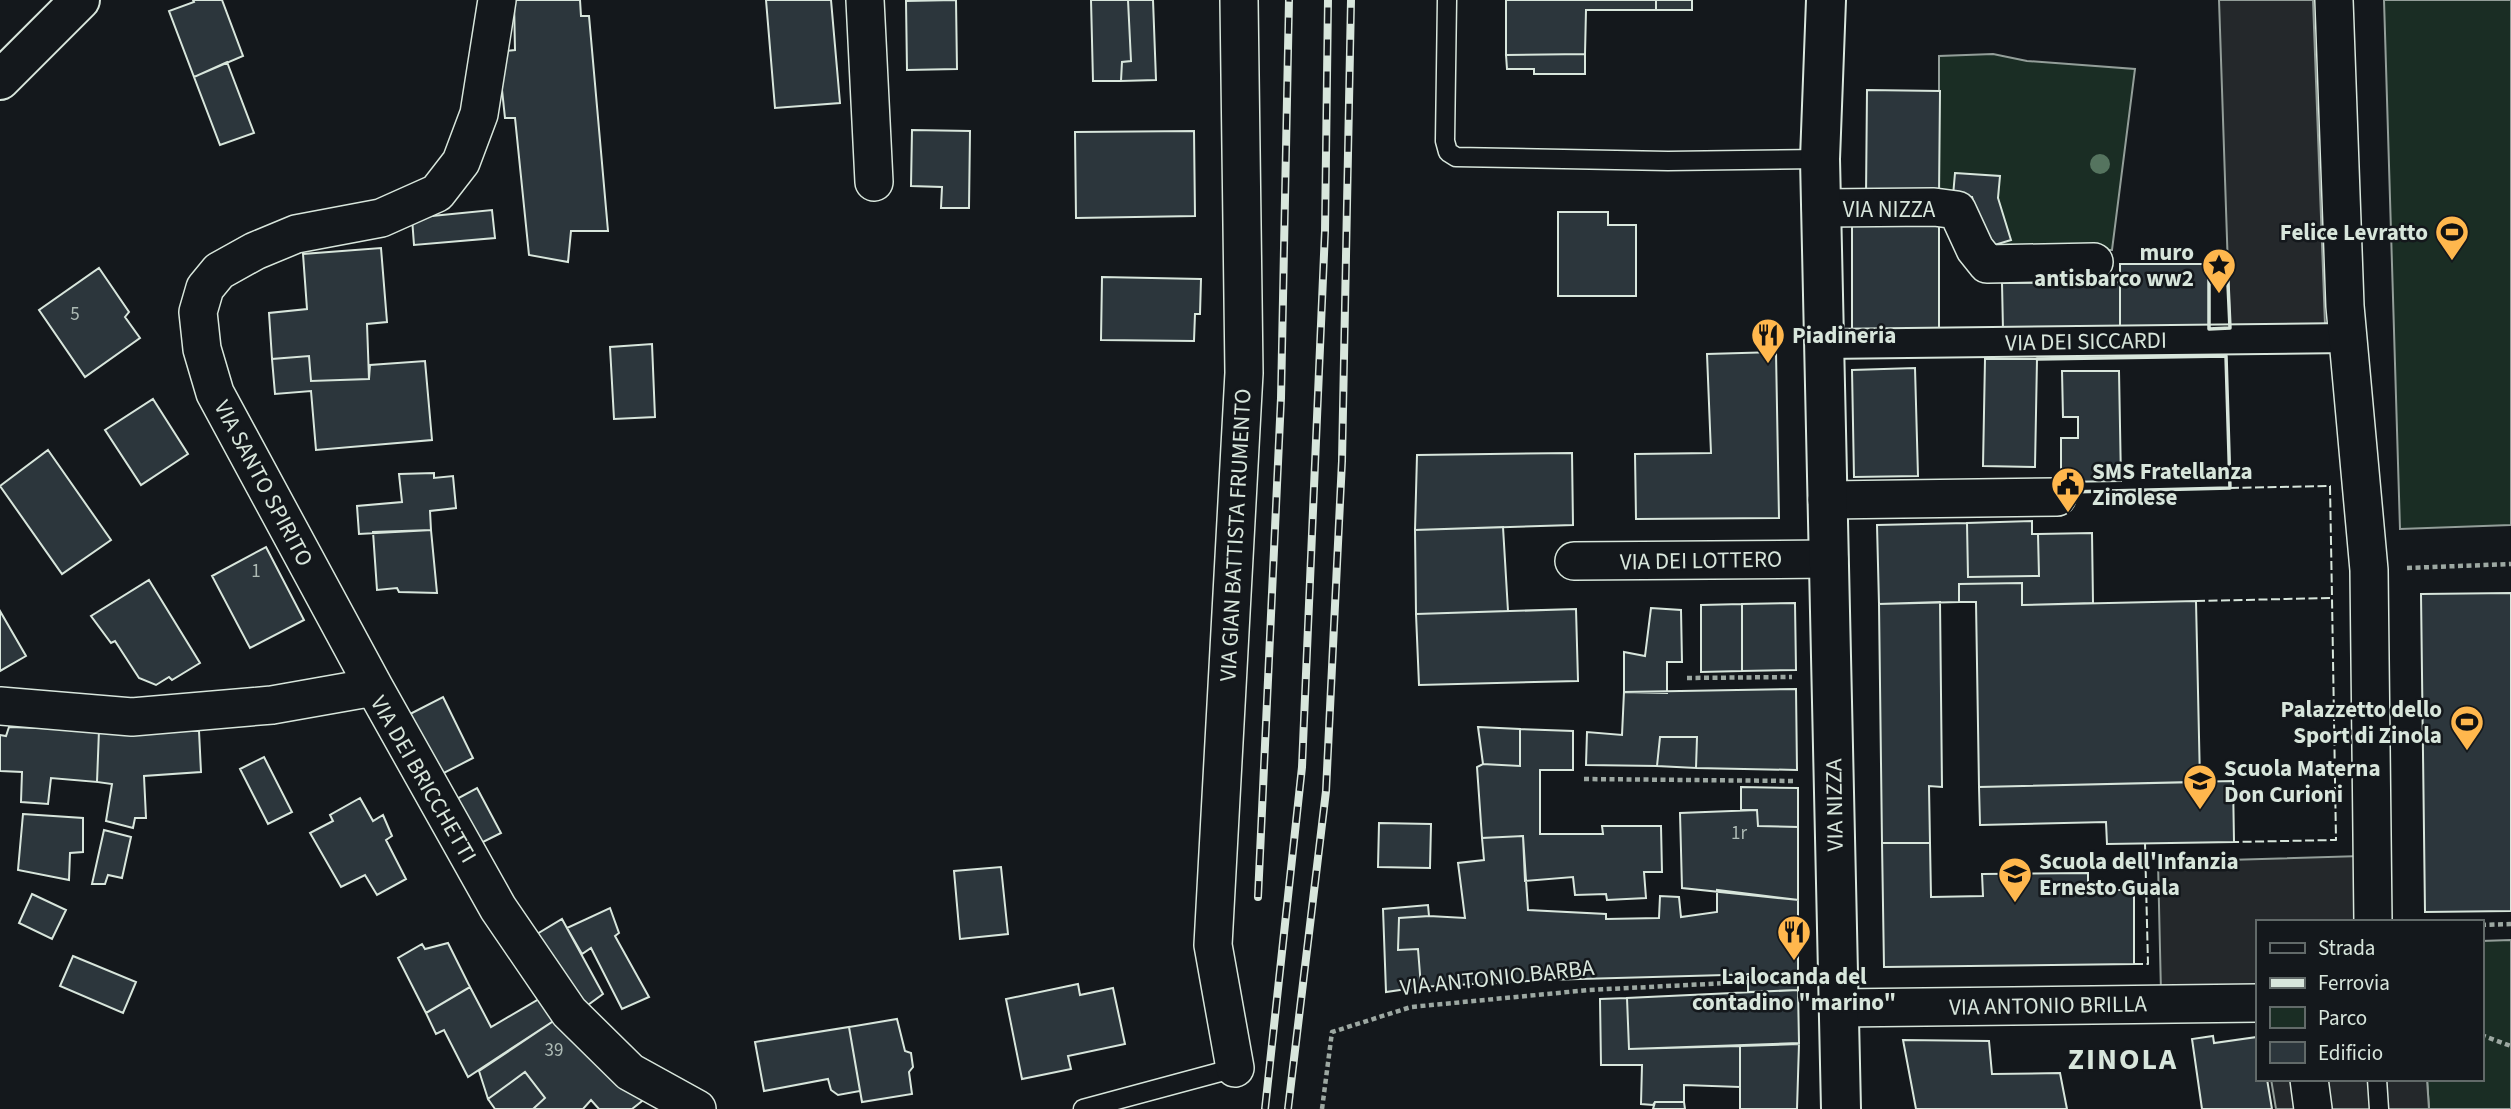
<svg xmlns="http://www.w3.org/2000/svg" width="2511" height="1109" viewBox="0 0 2511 1109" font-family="'Source Sans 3',sans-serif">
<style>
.green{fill:#1a2d24;stroke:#939e99;stroke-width:2}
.parking{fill:#24282b;stroke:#939e99;stroke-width:2}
.building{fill:#2c363c;stroke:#d8e6dc;stroke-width:2}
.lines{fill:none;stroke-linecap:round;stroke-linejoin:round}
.service-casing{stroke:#d8e6dc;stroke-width:21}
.pedestrian-casing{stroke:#d8e6dc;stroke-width:32}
.minor-casing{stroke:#d8e6dc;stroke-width:40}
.primary-casing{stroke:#d8e6dc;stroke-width:42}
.motorway-casing{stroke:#d8e6dc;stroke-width:42}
.path{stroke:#9da8a2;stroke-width:4.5;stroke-dasharray:5 3.5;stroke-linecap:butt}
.service{stroke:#14181c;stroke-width:18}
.pedestrian{stroke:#14181c;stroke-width:28}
.minor{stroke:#14181c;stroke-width:37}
.primary{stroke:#14181c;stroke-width:38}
.motorway{stroke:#14181c;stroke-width:38}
.rail-casing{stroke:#d8e6dc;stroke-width:8}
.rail{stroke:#14181c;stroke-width:5;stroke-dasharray:16;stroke-linecap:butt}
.fence{stroke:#d8e6dc;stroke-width:2;stroke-dasharray:9 3.5;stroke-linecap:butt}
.wall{stroke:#d8e6dc;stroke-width:3.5}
.tree{fill:#55745f}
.labels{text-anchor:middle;stroke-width:5;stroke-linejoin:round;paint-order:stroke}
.number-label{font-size:19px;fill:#adbab4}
.street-label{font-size:23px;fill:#d8e6dc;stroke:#14181c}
.poi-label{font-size:23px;font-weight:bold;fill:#d8e6dc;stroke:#14181c;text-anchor:start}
.district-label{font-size:30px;font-weight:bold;letter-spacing:2px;fill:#d8e6dc;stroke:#14181c}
</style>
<rect width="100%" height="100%" fill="#14181c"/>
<path class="green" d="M2384,0H2511V525L2400,529Z
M1993,54L2027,61L2135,69L2112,250L1988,247L1972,197H1939V56Z
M2511,940V1109H2429L2427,1079H2481V941Z"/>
<path class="parking" d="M2219,0H2313L2325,325L2230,328Z
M2361,856L2363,922H2257V990L2161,993L2158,862Z
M2271,1079H2427L2429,1109H2276Z"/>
<path class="building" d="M193,0H222L243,56L194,77L169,11L194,2Z
M514,0H580L581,16H589L608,231H571L568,262L529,255L515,118H505L498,52L515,50Z
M766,0H831L840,103L775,108Z
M956,0L957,69L907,70L906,1Z
M1091,0H1128L1131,61L1122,62L1121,81H1093Z
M1128,0H1153L1156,80L1121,81L1122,62L1131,61Z
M1506,0H1656V10H1586L1585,54L1506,55Z
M1656,0H1692V10H1656Z
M1585,54V74H1534V69H1507L1506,55Z
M227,62L254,133L220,145L194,77Z
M1867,90L1940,91L1939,197L1866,196Z
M912,130L970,131L969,208H941L942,187L911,186Z
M1194,131L1195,216L1076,218L1075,132Z
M1955,173L2000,176L1998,198L2011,240L1988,247L1972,197L1953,196Z
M492,210L495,238L414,245L412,218Z
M1558,212H1608V225H1636V296H1558Z
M1852,220H1939V332L1852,333Z
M381,248L387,322L367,324L369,379L311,381L309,356L272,359L269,313L307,309L303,254Z
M2120,264H2209V329H2120Z
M99,268L129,312L125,317L140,338L85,377L39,310Z
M1102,277L1201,279L1200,314H1195L1194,341L1101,340Z
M2120,282V329L2003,330L2002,283Z
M652,344L655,417L614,419L610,347Z
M1776,352L1779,518L1636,519L1635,454L1711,453L1707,354Z
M309,356L311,381L369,379L370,365L425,361L432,440L316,450L311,391L275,394L272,359Z
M1985,359H2037L2035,467L1983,466Z
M1915,368L1918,476L1854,477L1852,370Z
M2062,371H2119L2121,481L2061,482V438H2078V417H2063Z
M153,399L188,454L141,485L105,430Z
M48,450L111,540L62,574L0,486Z
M1572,453L1573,525L1415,530L1417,455Z
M434,473V478L453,476L456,508L430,511L431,530L359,534L357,506L402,502L399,474Z
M2032,521V534H2038L2039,576L1968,577L1967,523Z
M1967,523L1968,577L2039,576L2038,534L2092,533L2093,603L2022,605V583L1959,584V602L1879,604L1877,525Z
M1503,527L1508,611L1416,614L1415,530Z
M431,530L437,593L399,592L397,588L377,590L373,532Z
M266,547L304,620L250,648L212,576Z
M149,580L200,663L172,680L169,677L156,685L139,678L115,641L111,643L91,616Z
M2022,583V605L2196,601L2200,782L1979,787L1976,602H1959V584Z
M2511,593V911L2425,912L2421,594Z
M1940,602L1942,787L1929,786L1930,843H1882L1879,604Z
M1795,603L1796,670L1742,671V604Z
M1742,604V671L1701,672V605Z
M1651,608L1681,610L1682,662H1667V693L1624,692V652L1645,656Z
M1576,609L1578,681L1419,685L1416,614Z
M0,611L26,656L0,671Z
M1796,689L1797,770L1696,768L1697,737H1660L1657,766L1586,765L1587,732L1622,735L1624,692Z
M443,697L473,758L440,775L410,714Z
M9,727L99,730L97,782L51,778L48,804L21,802L22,772L0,771V735L6,736Z
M1478,727L1520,729V766L1483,764Z
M1520,729L1573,731V770H1540V834H1603L1602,826H1661L1662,872H1644L1646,898L1607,900L1606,894L1575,895L1573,877L1525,881L1523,836L1482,838L1477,767L1483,764L1520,766Z
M99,730L199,731L201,772L144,776L146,818H135L133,828L106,821L112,784L97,782Z
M1660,737H1697L1696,768L1657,766Z
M264,757L292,812L268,824L240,769Z
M2233,781L2234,842L2107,844L2106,822L1980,825L1979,787Z
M1741,787L1798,788V827L1758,826L1757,810H1741Z
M477,788L501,833L477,845L453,801Z
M360,798L373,821L383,815L392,836L386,840L406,879L377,895L365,875L341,887L310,833L333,821L330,815Z
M1757,810L1758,826L1798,827V900L1682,888L1680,813Z
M23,814L83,818V852L70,853L69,880L18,870Z
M1379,823L1431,824L1430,868L1378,867Z
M104,830L131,837L122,878L108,875L105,884H92Z
M1523,836L1528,910L1606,914V919L1659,918L1660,896L1679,897L1681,917L1717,912V890L1798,900V973L1544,980L1421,987L1418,949L1398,950L1399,918L1429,916L1465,918L1458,863L1484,860L1482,838Z
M1882,843H1930L1931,897L1983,896L1982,874L2088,873V890H2134V964L1884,967Z
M1001,867L1008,934L960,939L954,871Z
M32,894L66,910L52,939L19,923Z
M1428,905L1429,916L1399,918L1398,950L1418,949L1421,987L1386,992L1383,909Z
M610,908L619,933L615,936L649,997L622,1009L591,948L582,954L567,928Z
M562,919L603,994L581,1010L532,937Z
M448,943L470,987L426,1013L398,958L422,944L425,949Z
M73,956L136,982L123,1013L60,986Z
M1798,973V990L1748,992V974Z
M1078,984L1080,995L1113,988L1125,1044L1068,1056L1071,1069L1022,1079L1006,999Z
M470,987L491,1027L546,995L558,1018L468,1077L444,1030L436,1034L426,1013Z
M1798,990L1799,1043L1629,1049L1627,998Z
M1627,998L1629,1049L1740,1046V1087L1684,1085V1102H1655L1653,1105L1641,1104L1642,1065H1601L1600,999Z
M558,1018L646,1098L632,1109H599L591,1100L583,1109H533L545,1098L525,1072L488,1099L479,1071Z
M897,1019L905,1051L911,1053L913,1067L909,1072L912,1094L862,1102L849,1027Z
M849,1027L860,1091L838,1095L831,1090L828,1079L764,1091L755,1042Z
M2213,1036L2214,1043L2257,1037V1079H2267L2272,1109H2202L2192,1039Z
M1903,1040L1989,1041L1992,1074L2060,1073L2067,1109H1916Z
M1799,1044L1797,1109H1740V1046Z
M525,1072L545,1098L533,1109H495L488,1099Z
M1655,1102H1684L1685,1109H1653Z"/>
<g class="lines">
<g class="service-casing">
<path id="service" d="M1447,0L1445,141L1448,152L1456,157L1668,161L1820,159
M2377,1079L2379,1109
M1083,1109L1235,1068"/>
</g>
<g class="pedestrian-casing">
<path id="pedestrian" d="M1824,344L2348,338"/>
</g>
<g class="minor-casing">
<path id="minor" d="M497,0L479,114L461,162L437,193L381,218L296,234L255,251L219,271L205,288L198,312L202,349L215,393L374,687L498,908L569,1012L630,1072L697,1109
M865,0L874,182
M2334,0L2345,306L2369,570L2373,922
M1821,208L1934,207L1957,210L1975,249L1987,264L2094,262
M1827,500L2057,497
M1574,561L1829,559
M0,706L132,717L272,705L374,687
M1838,1008L2257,1003
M1235,1068L1213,945L1244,373L1239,0
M2309,1079L2313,1109"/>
</g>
<g class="primary-casing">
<path id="primary" d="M1826,0L1820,159L1841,1109"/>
</g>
<g class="motorway-casing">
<path id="motorway" d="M0,80L80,0"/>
</g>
<path class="path" d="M2407,568L2511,564
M1687,678L1792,677
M1584,779L1794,781
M2481,925L2511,924
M2481,1035L2511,1046
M1322,1109L1332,1032L1411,1007L1589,990L1748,982"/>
<use href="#service" class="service"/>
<use href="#pedestrian" class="pedestrian"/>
<use href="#minor" class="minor"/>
<use href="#primary" class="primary"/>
<use href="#motorway" class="motorway"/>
<g class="rail-casing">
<path id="rail" d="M1258,897L1281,398L1289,0
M1265,1109L1302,767L1325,231L1328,0
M1288,1109L1326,791L1342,461L1351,0"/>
</g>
<use href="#rail" class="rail"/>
<path class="fence" d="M2230,488L2330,486L2332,598
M2196,601L2332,598L2336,840L2234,842
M2134,964H2148L2145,843"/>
<path class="wall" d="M2227,262L2230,328L2209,329V264Z
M2037,359L2226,356L2230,488L2068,492"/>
</g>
<circle class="tree" cx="2100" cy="164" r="10"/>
<defs>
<g id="stadium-pin" transform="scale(1.75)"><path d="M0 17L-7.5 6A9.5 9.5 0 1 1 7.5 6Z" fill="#ffb74d" stroke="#14181c"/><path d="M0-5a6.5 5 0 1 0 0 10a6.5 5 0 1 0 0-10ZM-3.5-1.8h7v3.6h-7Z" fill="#111"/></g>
<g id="sight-pin" transform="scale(1.75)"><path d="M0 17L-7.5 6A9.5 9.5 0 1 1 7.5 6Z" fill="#ffb74d" stroke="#14181c"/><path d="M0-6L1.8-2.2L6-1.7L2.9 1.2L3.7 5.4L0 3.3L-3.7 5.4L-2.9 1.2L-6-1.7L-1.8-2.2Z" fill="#111"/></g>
<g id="restaurant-pin" transform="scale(1.75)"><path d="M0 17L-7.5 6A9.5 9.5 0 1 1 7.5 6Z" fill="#ffb74d" stroke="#14181c"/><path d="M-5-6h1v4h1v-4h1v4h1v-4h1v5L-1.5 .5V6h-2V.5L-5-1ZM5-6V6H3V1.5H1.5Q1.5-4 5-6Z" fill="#111"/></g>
<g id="civic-pin" transform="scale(1.75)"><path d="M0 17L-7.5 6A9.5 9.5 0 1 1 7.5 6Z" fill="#ffb74d" stroke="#14181c"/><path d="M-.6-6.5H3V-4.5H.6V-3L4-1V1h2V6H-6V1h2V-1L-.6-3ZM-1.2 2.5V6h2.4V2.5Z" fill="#111"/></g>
<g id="school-pin" transform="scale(1.75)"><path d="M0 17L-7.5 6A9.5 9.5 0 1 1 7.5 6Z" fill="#ffb74d" stroke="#14181c"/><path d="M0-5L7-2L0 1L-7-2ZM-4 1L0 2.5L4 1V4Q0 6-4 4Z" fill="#111"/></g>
</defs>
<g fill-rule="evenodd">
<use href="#stadium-pin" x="2452" y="232"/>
<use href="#sight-pin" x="2219" y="265"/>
<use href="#restaurant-pin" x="1768" y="335"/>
<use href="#civic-pin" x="2068" y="484"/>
<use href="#stadium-pin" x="2467" y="722"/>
<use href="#school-pin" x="2200" y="781"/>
<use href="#school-pin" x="2015" y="874"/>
<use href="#restaurant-pin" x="1794" y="932"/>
</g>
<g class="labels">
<g class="number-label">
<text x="75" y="320">5</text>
<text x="256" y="577">1</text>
<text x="1739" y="839">1r</text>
<text x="554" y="1056">39</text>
</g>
<g class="street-label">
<text x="1889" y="217">VIA NIZZA</text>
<text transform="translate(2086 341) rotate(-1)" y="8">VIA DEI SICCARDI</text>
<text transform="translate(264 483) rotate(62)" y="8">VIA SANTO SPIRITO</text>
<text transform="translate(1235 535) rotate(-87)" y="8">VIA GIAN BATTISTA FRUMENTO</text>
<text transform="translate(1701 560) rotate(-1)" y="8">VIA DEI LOTTERO</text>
<text transform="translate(424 779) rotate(60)" y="8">VIA DEI BRICCHETTI</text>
<text transform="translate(1834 805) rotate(-91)" y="8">VIA NIZZA</text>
<text transform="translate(1497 977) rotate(-6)" y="8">VIA ANTONIO BARBA</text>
<text transform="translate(2048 1005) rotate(-1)" y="8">VIA ANTONIO BRILLA</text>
</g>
<g class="poi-label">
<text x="2428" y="240" text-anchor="end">Felice Levratto</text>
<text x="2194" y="260" text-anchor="end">muro<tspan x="2194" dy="26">antisbarco ww2</tspan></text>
<text x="1792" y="343">Piadineria</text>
<text x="2092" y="479">SMS Fratellanza<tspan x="2092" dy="26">Zinolese</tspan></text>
<text x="2442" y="717" text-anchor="end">Palazzetto dello<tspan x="2442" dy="26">Sport di Zinola</tspan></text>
<text x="2224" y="776">Scuola Materna<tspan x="2224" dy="26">Don Curioni</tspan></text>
<text x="2039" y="869">Scuola dell'Infanzia<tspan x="2039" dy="26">Ernesto Guala</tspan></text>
<text x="1794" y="984" text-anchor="middle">La locanda del<tspan x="1794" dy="26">contadino "marino"</tspan></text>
</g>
<g class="district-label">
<text x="2123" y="1069">ZINOLA</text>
</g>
</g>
<rect x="2256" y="920" width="228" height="161" fill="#14181c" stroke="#626a69" stroke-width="2"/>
<rect x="2270" y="943" width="35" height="10" fill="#14181c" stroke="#626a69" stroke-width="2"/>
<text x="2318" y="955" font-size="21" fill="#d8e6dc">Strada</text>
<rect x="2270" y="978" width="35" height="10" fill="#d8e6dc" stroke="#626a69" stroke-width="2"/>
<text x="2318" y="990" font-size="21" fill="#d8e6dc">Ferrovia</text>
<rect x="2270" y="1007" width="35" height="21" fill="#1a2d24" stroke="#626a69" stroke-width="2"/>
<text x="2318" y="1025" font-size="21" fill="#d8e6dc">Parco</text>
<rect x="2270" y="1042" width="35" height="21" fill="#2c363c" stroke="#626a69" stroke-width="2"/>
<text x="2318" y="1060" font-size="21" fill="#d8e6dc">Edificio</text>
</svg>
